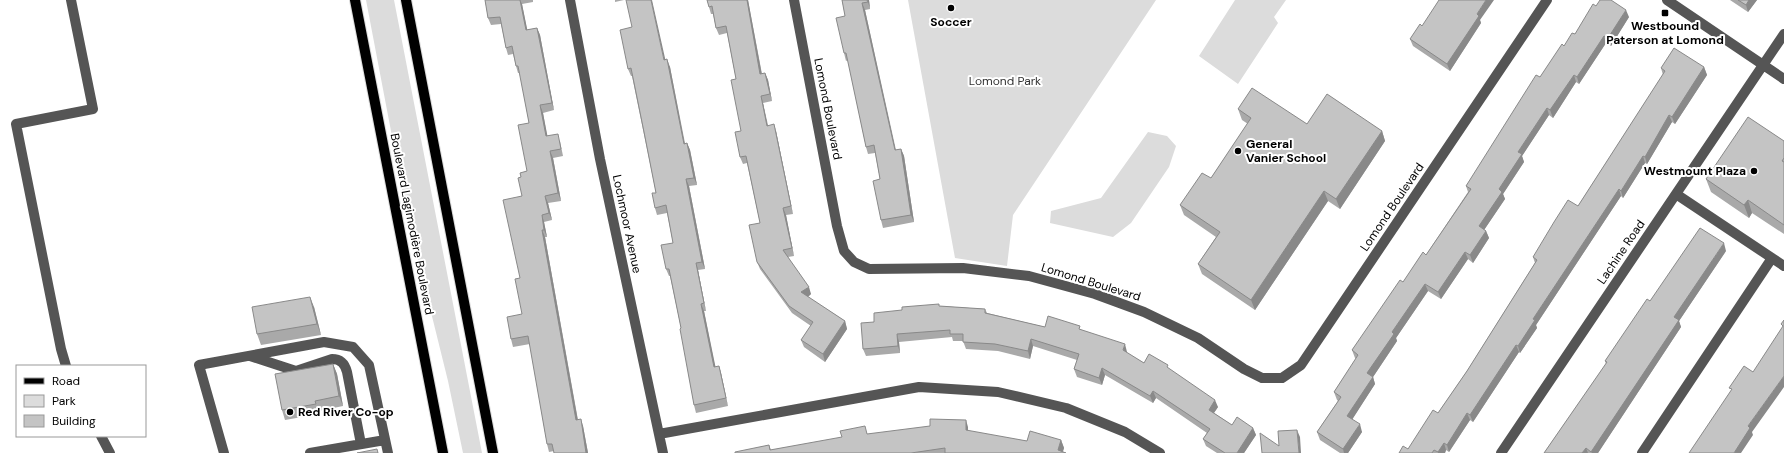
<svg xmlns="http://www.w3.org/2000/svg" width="1784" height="453" viewBox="0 0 1784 453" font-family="'DM Sans',sans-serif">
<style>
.green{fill:#dcdcdc}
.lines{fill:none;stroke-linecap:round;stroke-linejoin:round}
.major-casing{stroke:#dbdbdb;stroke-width:12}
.minor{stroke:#555;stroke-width:10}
.major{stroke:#000;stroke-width:10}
.wall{fill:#a9a9a9}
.shaded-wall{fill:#898989}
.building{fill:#c4c4c4;stroke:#898989}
.poi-dot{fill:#000;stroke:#fff;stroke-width:1.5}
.labels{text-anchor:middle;stroke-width:4;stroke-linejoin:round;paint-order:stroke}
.poi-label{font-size:12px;font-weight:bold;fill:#000;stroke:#fff}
.park-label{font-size:12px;fill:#333;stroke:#fff}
.street-label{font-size:12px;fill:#000;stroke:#fff}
</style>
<rect width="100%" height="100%" fill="#fff"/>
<path class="green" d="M366,0H394L482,453H463L448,381L407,215Z
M908,0H1156L1013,215L1007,266L955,258Z
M1235,0H1286L1274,17L1278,23L1238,84L1199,56Z
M1148,132L1167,136L1176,146L1169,167L1131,223L1113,237L1050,223L1051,211L1101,198Z"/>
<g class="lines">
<g class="major-casing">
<path id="major" d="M355,0L443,453
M406,0L493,453"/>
</g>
<path class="minor" d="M570,0L600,159L663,453
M794,0L837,226L844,251L854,262L869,269L963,268L1029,276L1095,294L1144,312L1198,338L1244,369L1262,378H1282L1301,365L1547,0
M1667,0L1784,79
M1676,194L1784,266
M250,356L296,371L332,359C341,359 345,364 347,372L361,444
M66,366L61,349L16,124L93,109L71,0
M659,434L919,387L998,392L1066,408L1125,432L1160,453
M101,436L110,453
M224,453L199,365L324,342L353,347L369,365L388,453
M310,453L385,440
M1501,453L1784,34
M1642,453L1772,258"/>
<use href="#major" class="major"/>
</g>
<path class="wall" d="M485,0H533V2L522,4L527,30L537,28L540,35L554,110L543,113L547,136L560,141L563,156L553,158L561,201L548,203L552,220L544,222L547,237H545L578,420L583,426L588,453H554V451L549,452L547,444L530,344L513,347L511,339L522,314L520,278L522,196L521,177L527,171L529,123L520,73H518L516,66L513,54L508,55L506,48L501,24L491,25L488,18Z
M615,0H624L615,2Z
M707,0H748L762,74L765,73L768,80L772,101L763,103L768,125L776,131L793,214L786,215L794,256L788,257L811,294L808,297L845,321L847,329L825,362L804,347L801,340L811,326L792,313L760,269L757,262L760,223L747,163L743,164L740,157L741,131L736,79L727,33L719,35L716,28L713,14H711Z
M842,0H869L870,9L865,10L896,150L901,149L904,156L914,222L883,228L881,220L880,179L875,153L868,154L866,147L848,60L846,61L844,53L845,16Z
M1730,0H1757L1748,12Z
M1596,6L1629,17L1611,46L1606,43L1579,84L1576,82L1553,118L1549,115L1522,156L1524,162L1503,194L1505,199L1484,230L1486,231L1489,238L1473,263L1468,259L1441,299L1428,291L1396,338L1397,341L1373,377L1375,384L1352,419L1362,432L1348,453H1340L1320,440L1317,432L1338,401L1337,400L1334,392L1356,359L1355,358L1352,350L1403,282L1426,255L1468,192L1466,186L1540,77L1564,46L1575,34Z
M1480,20L1481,23L1450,71L1413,46L1410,39L1422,26Z
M632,27L665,60L670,67L685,143H687L690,150L697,185L689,186L705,269L698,270L706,311H704L715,367L719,366L721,373L728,406L696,413L694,405L681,328L670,276H669L666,269L673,243L667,213L657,215L655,208L656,193L632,76H631L628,69Z
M1704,67L1707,75L1675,124L1672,122L1647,164L1645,163L1623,198L1621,196L1536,325L1537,328L1520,353L1519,352L1473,422L1470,420L1449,452L1446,450L1445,453H1399L1408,449L1438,413L1467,371L1535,263L1533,257L1578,206L1663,75L1661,68Z
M1238,109L1307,124L1382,131L1385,141L1340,209L1328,201L1255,310L1202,274L1198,264L1216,237L1184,215L1180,205L1211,178L1248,124L1242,120Z
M1784,141V234L1752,213L1749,218L1711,192L1706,179Z
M1726,251L1679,321L1681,327L1598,453H1544L1606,364L1605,361L1650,301Z
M940,306L985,309L987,313L1045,327L1082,330L1127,352V353L1144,363L1170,370L1218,407L1214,413L1232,425L1253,428L1256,435L1244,453H1217L1206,446L1203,439L1207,433L1156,398L1153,403L1105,375L1102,385L1077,377L1074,369L1077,360L1033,346L1030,359L998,351L966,349L963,341H953L952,337L899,342L900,353L866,356L863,349L874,322Z
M314,307L321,335L261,345L257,334Z
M333,364L337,374L343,406L319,411V414L285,420L282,410Z
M968,427V431L1027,441L1061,440L1064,448L1063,452L1066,453H735L769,445L771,450L868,434Z"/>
<path class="shaded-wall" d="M520,0L522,4L529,38L526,30Z
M651,0H652L667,67L664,60Z
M747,0H748L763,81L760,74Z
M867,0H869L870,9L868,2Z
M1486,0H1494L1480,20L1481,23L1450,71L1447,64L1477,14Z
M1749,0H1757L1748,12L1746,5Z
M862,3L865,10L897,157L895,150Z
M1626,10L1629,17L1611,46L1608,38Z
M537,28L540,35L554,110L552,103Z
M1604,36L1606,43L1579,84L1577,77Z
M667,59L670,67L686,151L684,144Z
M1704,67L1707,75L1675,124L1672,117Z
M765,73L768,80L772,101L770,94Z
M1574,75L1576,82L1553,118L1550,110Z
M761,96L763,103L769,133L767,126Z
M540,105L543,113L549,144L546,136Z
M1547,108L1549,115L1522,156L1524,162L1503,194L1505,199L1482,233L1479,226L1499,189L1518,152Z
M1669,115L1672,122L1647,164L1645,157Z
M774,124L776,131L793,214L791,206Z
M1382,131L1385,141L1340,209L1336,199Z
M687,143L690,150L697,185L694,178Z
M901,149L904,156L914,222L911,215Z
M550,151L553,158L561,201L558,193Z
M1643,156L1645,163L1623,198L1621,191Z
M686,179L689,186L705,269L702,262Z
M1619,189L1621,196L1536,325L1537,328L1520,353L1518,346L1533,319Z
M1324,191L1328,201L1255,310L1251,300Z
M545,196L548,203L552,220L549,213Z
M1748,200L1752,213L1749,218L1744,205Z
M783,208L786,215L794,256L792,248Z
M542,215L544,222L547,237L544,230Z
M542,230L545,237L579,427L576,420Z
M1486,231L1489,238L1473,263L1470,255Z
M1724,243L1726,251L1679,321L1681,327L1598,453H1592L1591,452L1674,317Z
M1465,252L1468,259L1441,299L1438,292Z
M696,263L698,270L706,311L704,303Z
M1425,284L1428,291L1396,338L1397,341L1373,377L1375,384L1350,423L1347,416L1367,373L1392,332Z
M809,287L811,294L804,300L801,292Z
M310,297L314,307L321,335L317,324Z
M701,304L704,311L717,374L714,367Z
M845,321L847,329L825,362L823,354Z
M897,334L899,342L900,353L898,346Z
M1031,339L1033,346L1030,359L1028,351Z
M1125,344L1127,352L1125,357L1123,350Z
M1516,345L1519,352L1473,422L1470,415Z
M333,364L337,374L343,406L339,396Z
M719,366L721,373L728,406L726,398Z
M1102,368L1105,375L1102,385L1099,378Z
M1784,376V387L1752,432L1753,435L1741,453H1734L1748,426Z
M1153,391L1156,398L1153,403L1150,396Z
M1215,400L1218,407L1211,417L1209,410Z
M1467,413L1470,420L1449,452L1447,445Z
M581,419L583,426L588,453H586Z
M966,420L968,427V438L966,430Z
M1360,424L1362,432L1348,453H1344L1343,449Z
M1253,428L1256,435L1244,453H1237Z
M1297,430L1300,437L1301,453H1299Z
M1061,440L1064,448L1062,453L1058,450Z
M1444,443L1446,450L1445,453H1438V452Z
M1586,448L1588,453H1582Z"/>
<path class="building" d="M485,0H520L526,30L537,28L552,103L540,105L546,136L558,134L561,149L550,151L558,193L545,196L549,213L542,215L544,230H542L576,420L581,419L586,453H554L552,444H547L528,336L511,339L507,317L522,314L515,279L520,278L503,200L522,196L518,178L521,177L520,173L527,171L518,125L529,123L518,66H516L512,46L506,48L500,17L488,18Z
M626,0H651L664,60L667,59L684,144L687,143L694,178L686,179L702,262L696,263L704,303L701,304L714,367L719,366L726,398L694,405L680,329L681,328L669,269H666L661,245L673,243L666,205L655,208L652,193H656L644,132L631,68L628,69L620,30L632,27Z
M707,0H747L760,74L765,73L770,94L761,96L767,126L774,124L791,206L783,208L792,248L783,250L809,287L801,292L845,321L823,354L801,340L813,322L789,306L757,262L749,225L760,223L746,156L740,157L735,132L741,131L731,80L736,79L726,26L716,28L712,6L709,7Z
M842,0H867L868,2L862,3L895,150L901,149L911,215L881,220L873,181L880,179L874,145L866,147L846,53H844L836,18L845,16Z
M1439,0H1486L1477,14L1479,16L1447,64L1410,39L1420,24L1422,26Z
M1600,0H1611L1626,10L1608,38L1604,36L1577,77L1574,75L1550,110L1547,108L1518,152L1522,154L1499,189L1502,192L1479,226L1486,231L1470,255L1465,252L1438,292L1425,284L1392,332L1394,334L1367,373L1373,377L1347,416L1360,424L1343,449L1317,432L1341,397L1334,392L1358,355L1352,350L1400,280L1403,282L1423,252L1426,255L1471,189L1466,186L1536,75L1540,77L1562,44L1564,46L1572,33L1575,34L1593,4L1596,6Z
M1738,0H1749L1746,5Z
M1674,48L1704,67L1672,117L1669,115L1645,157L1643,156L1621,191L1619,189L1533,319L1535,320L1518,346L1516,345L1470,415L1467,413L1447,445L1444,443L1438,452L1434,450L1432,453H1399L1403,446L1408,449L1433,410L1438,413L1467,371L1537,260L1533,257L1554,222L1568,200L1578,206L1665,71L1661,68Z
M1252,88L1307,124L1327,94L1382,131L1336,199L1324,191L1251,300L1198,264L1220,232L1180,205L1202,173L1211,178L1251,118L1238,109Z
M1748,117L1784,141V158L1782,161L1784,162V225L1748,200L1744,205L1706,179Z
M1700,228L1724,243L1674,317L1679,320L1591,452L1586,448L1582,453H1544L1607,362L1605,361L1647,299L1650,301Z
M310,297L317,324L257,334L252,307Z
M939,304V306L985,309V313L1045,327L1048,316L1080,326L1079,329L1125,344L1123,350L1144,363L1149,354L1168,365L1167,367L1215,400L1209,410L1232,425L1237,417L1253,428L1237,453H1225L1203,439L1210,429L1153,391L1150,396L1102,368L1099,378L1074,369L1079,354L1031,339L1028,351L995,344L963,342V334H950V330L897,334L898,346L863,349L861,323L874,322V313L902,310V307Z
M1784,320V376L1748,426L1750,428L1734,453H1689L1732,389L1729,388L1744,366L1753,372L1783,326L1781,324Z
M333,364L339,396L315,401L316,404L282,410L275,374Z
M930,419L966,420V430L1027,441L1030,431L1061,440L1058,450L1066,453H945V448L911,453H735V452L769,445L770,450L842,437L840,431L865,426L867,434L930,426Z
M1297,430L1299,453H1262L1260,433L1279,446L1278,431Z
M377,449L378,453H357Z"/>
<g class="poi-dot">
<circle cx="951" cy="8" r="4"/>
<rect x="1661" y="9" width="8" height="8" rx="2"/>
<circle cx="1238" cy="151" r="4"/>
<circle cx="1754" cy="171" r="4"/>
<circle cx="290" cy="412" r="4"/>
</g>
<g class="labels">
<g class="poi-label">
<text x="951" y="26">Soccer</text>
<text x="1665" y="30">Westbound<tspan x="1665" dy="14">Paterson at Lomond</tspan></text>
<text x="1246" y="148" text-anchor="start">General<tspan x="1246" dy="14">Vanier School</tspan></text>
<text x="1746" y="175" text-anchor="end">Westmount Plaza</text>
<text x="298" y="416" text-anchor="start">Red River Co-op</text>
</g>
<g class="park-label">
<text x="1005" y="85">Lomond Park</text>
</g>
<g class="street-label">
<text transform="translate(828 109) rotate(79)" y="4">Lomond Boulevard</text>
<text transform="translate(1392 207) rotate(-56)" y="4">Lomond Boulevard</text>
<text transform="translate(412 224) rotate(79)" y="4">Boulevard Lagimodière Boulevard</text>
<text transform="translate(627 224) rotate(78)" y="4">Lochmoor Avenue</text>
<text transform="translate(1621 252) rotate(-56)" y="4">Lachine Road</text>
<text transform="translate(1091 282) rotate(17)" y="4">Lomond Boulevard</text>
</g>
</g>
<rect x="16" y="365" width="130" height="72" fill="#ffffff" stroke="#999999"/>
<rect x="24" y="378" width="20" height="6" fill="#000000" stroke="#999999"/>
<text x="52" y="385" font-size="12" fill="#000000">Road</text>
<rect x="24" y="395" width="20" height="12" fill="#dcdcdc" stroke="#999999"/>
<text x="52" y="405" font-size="12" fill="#000000">Park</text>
<rect x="24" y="415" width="20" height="12" fill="#c4c4c4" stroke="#999999"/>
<text x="52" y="425" font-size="12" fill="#000000">Building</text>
</svg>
